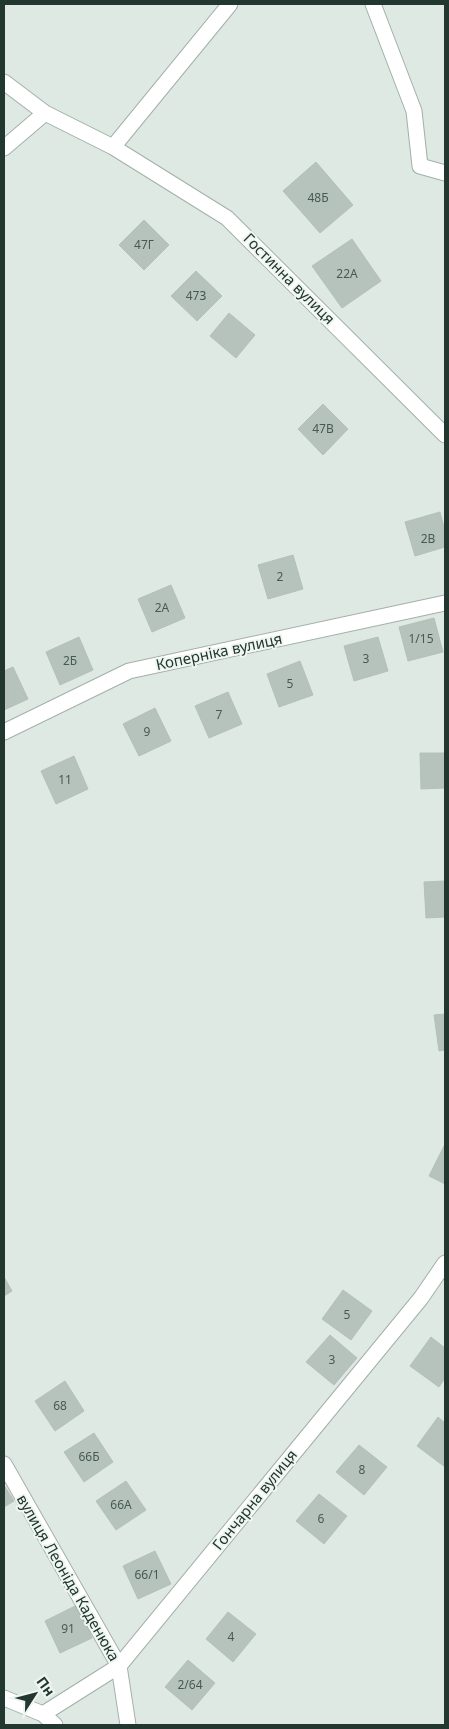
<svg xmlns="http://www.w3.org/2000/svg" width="449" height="1729" viewBox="0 0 449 1729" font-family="'Noto Sans',sans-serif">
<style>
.building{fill:#b5c3bc;stroke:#b2c1b9}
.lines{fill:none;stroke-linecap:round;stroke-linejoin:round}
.street-casing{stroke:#a3b0a9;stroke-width:17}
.street{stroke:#fff;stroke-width:15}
.labels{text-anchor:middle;stroke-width:4;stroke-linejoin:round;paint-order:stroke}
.number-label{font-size:12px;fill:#475a52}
.street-label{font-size:15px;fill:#22372f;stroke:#eff6f1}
</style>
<rect width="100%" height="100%" fill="#dfe9e3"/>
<path class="building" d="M316,162L353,205L320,233L283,191Z
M144,220L169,245L144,270L119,245Z
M352,239L381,281L342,308L312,266Z
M196,271L222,296L197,321L171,296Z
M229,313L255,335L236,358L210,336Z
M323,404L348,429L323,455L298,429Z
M440,512L445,531V547L415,556L405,522Z
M293,555L303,589L268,599L258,565Z
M171,585L185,618L152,632L138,599Z
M434,618L443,652L408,661L399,627Z
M79,637L93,670L60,685L46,652Z
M378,637L388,671L354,681L344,646Z
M300,661L313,695L279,707L267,674Z
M13,667L28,699L4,710V671Z
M228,692L242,724L209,738L195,706Z
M155,708L171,741L139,756L123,724Z
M420,753H445V788L421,789Z
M74,756L88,789L56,804L41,771Z
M445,881V917L426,918L424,882Z
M445,1014V1050L439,1051L434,1015Z
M445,1144V1184L429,1176Z
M4,1277L12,1291L4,1296Z
M343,1290L372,1311L351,1340L322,1319Z
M330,1335L357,1358L334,1385L306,1362Z
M431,1337L445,1348V1378L439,1387L410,1366Z
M65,1381L84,1411L55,1431L35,1401Z
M438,1417L445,1423V1467L417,1446Z
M94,1433L113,1462L84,1482L64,1452Z
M359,1445L387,1467L364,1495L336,1472Z
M126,1481L146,1510L116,1530L96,1501Z
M4,1485L14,1501L4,1507Z
M319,1494L347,1516L324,1544L296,1521Z
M155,1551L171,1584L138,1599L123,1566Z
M77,1605L92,1638L60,1653L45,1621Z
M228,1612L256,1634L233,1662L206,1639Z
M188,1660L215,1683L192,1710L165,1687Z"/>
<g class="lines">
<g class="street-casing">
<path id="street" d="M373,4L414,111L420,166L445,173
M4,82L45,113L113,147L227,218L445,435
M113,147L230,4
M4,148L45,113
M4,732L129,671L445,603
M4,1464L119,1666L128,1725
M4,1698L43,1714L55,1725
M43,1714L119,1666L421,1298L445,1263"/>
</g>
<use href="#street" class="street"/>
</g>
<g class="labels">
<g class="number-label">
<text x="318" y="202">48Б</text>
<text x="144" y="249">47Г</text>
<text x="347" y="278">22А</text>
<text x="196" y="300">47З</text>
<text x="323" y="433">47В</text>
<text x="428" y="543">2В</text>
<text x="280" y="581">2</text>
<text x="162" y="612">2А</text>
<text x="421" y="643">1/15</text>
<text x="366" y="663">3</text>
<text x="70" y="665">2Б</text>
<text x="290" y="688">5</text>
<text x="219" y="719">7</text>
<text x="147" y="736">9</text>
<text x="65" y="784">11</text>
<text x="347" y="1319">5</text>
<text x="332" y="1364">3</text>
<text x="60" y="1410">68</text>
<text x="89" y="1461">66Б</text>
<text x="362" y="1474">8</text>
<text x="121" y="1509">66А</text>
<text x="321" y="1523">6</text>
<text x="147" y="1579">66/1</text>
<text x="68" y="1633">91</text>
<text x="231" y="1641">4</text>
<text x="190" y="1689">2/64</text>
</g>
<g class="street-label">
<text transform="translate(289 279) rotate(45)" y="5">Гостинна вулиця</text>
<text transform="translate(219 652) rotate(-12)" y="5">Коперніка вулиця</text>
<text transform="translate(255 1500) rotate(-51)" y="5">Гончарна вулиця</text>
<text transform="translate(68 1578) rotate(60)" y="5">вулиця Леоніда Каденюка</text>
</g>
</g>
<rect width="449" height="1729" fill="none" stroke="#22372f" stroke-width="10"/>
<g transform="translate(35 1694) rotate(54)" stroke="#eff6f1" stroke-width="4" paint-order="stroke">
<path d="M0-4L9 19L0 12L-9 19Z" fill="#22372f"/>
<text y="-8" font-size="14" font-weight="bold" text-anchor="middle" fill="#22372f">Пн</text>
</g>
</svg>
